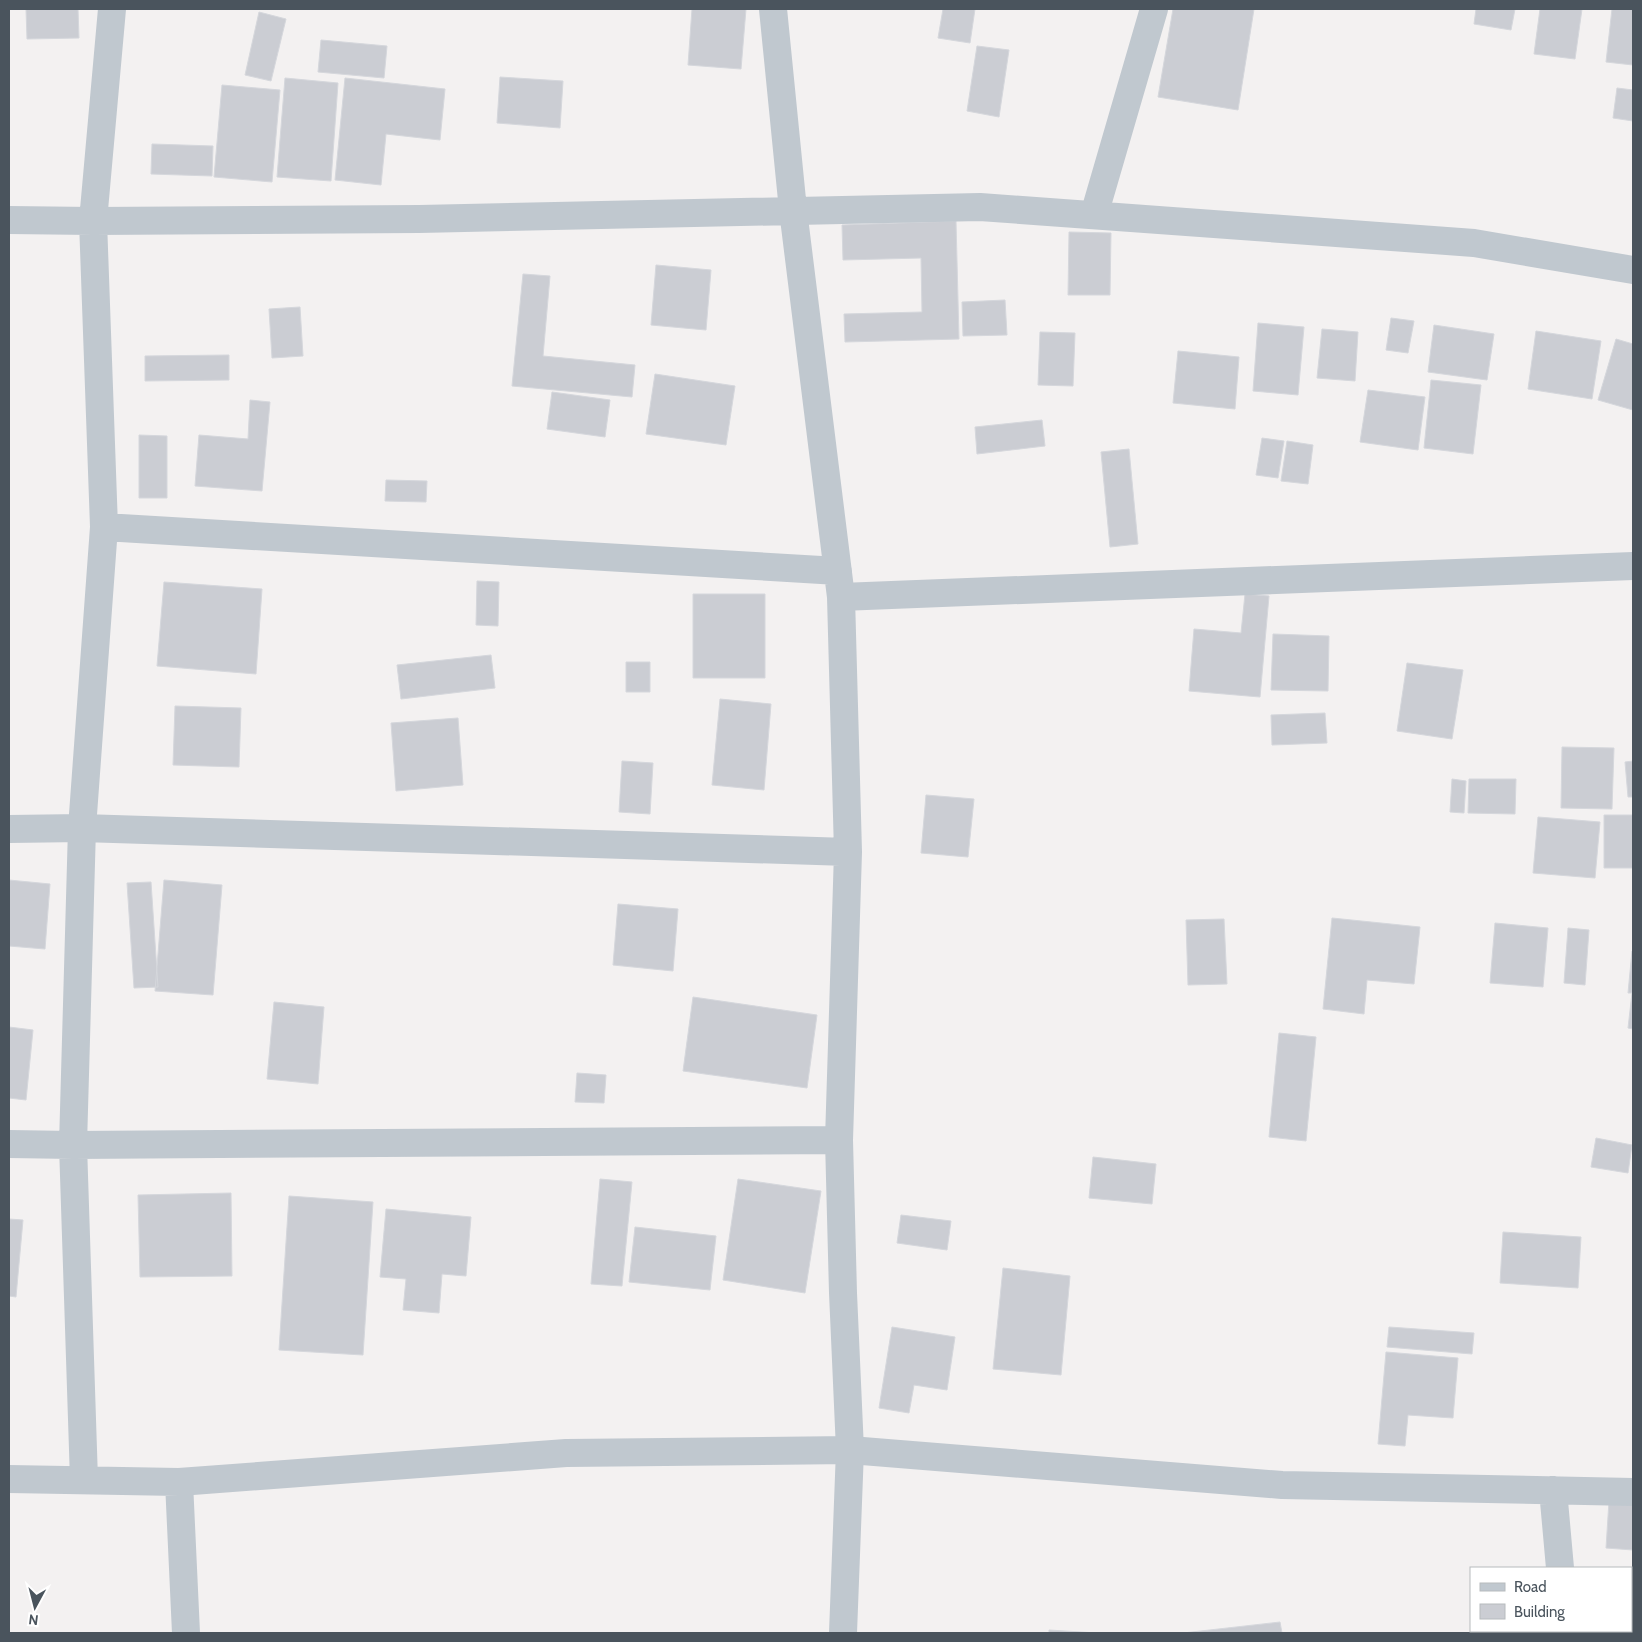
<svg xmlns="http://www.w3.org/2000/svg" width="1642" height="1642" viewBox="0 0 1642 1642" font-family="Cabin,sans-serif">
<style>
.building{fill:#cbcdd3;stroke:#d5d7dc}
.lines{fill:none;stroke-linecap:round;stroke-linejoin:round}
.street{stroke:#c0c8cf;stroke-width:28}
</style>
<rect width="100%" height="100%" fill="#f3f1f1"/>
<path class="building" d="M26,9H78L79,38L27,39Z
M692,9H746L741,69L688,65Z
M943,9H975L970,43L938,38Z
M1173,9H1254L1238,110L1158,97Z
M1476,9H1515L1511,30L1474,24Z
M1540,9H1582L1575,59L1534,54Z
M1612,9H1633V65L1606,62Z
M259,12L286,19L271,81L245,75Z
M321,40L387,46L384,78L318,72Z
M977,46L1009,50L999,117L967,111Z
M500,77L563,81L560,128L497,123Z
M285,78L338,83L331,181L277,177Z
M345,78L445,89L440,140L386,134L381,185L335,180Z
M222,85L280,90L272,182L214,177Z
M1617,88L1633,90V121L1613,118Z
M152,144L213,146L212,176L151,174Z
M956,221L959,339L845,342L844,314L922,312L921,258L843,260L842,225Z
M1069,232L1111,233L1110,295H1068Z
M656,265L711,270L706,330L651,325Z
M523,274L550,276L543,356L635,365L632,397L512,386Z
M1005,300L1007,335L963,336L962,302Z
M300,307L303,356L272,358L269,309Z
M1391,318L1414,321L1408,353L1386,350Z
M1258,323L1304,327L1298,395L1253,391Z
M1434,325L1494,334L1487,380L1428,372Z
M1322,329L1358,332L1355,381L1317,378Z
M1536,331L1601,341L1592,399L1528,389Z
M1040,332L1075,333L1073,386L1038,385Z
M1616,339L1633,344V410L1598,400Z
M1178,351L1239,357L1235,409L1173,403Z
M229,355V380L145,381V356Z
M655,374L735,386L726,445L646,434Z
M1431,380L1481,385L1473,454L1424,448Z
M1368,390L1425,397L1418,450L1360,442Z
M552,392L610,400L605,437L547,429Z
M250,400L270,402L262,491L195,486L199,435L248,439Z
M1042,420L1045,446L977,454L975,427Z
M139,435L167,436V498H139Z
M1262,438L1284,441L1278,478L1256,475Z
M1287,441L1313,445L1308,484L1281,481Z
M1129,449L1138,544L1110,547L1101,452Z
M386,480L427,481L426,502L385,501Z
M477,581L499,582L498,626L476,625Z
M164,582L262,589L256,674L157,666Z
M693,594H765V678H693Z
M1245,594L1269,596L1260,697L1189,691L1194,629L1241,633Z
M1273,634L1329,636L1328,691L1271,690Z
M491,655L495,688L401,699L397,665Z
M626,662H650V692H626Z
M1407,663L1463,670L1452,739L1397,731Z
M720,699L771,704L764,790L712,785Z
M175,706L241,708L239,767L173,765Z
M1325,713L1327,743L1272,745L1271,715Z
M458,718L463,785L396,791L391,723Z
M1562,747L1614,748L1612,809L1561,808Z
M622,761L653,763L650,814L619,812Z
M1633,761V797H1628L1625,762Z
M1452,779L1466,781L1464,813L1450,812Z
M1469,779H1516L1515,814L1468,813Z
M926,795L974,799L968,857L921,853Z
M1604,815H1633V868H1604Z
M1538,817L1600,822L1595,878L1533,873Z
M9,880L50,884L45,949L9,946Z
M164,880L222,885L213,995L155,991Z
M151,882L158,987L134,988L127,883Z
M618,904L678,909L673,971L613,965Z
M1332,918L1420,927L1414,984L1367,980L1364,1014L1323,1009Z
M1224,919L1227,984L1188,985L1186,920Z
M1495,923L1548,928L1543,987L1490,983Z
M1568,928L1589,930L1585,985L1564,983Z
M1632,951H1633V1029L1628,1028L1632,993H1628Z
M693,997L817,1015L807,1088L683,1071Z
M274,1002L324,1007L318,1084L267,1079Z
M9,1027L33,1030L26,1100L9,1098Z
M1279,1033L1316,1037L1306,1141L1269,1137Z
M577,1073L606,1075L604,1103L575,1102Z
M1596,1138L1632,1145L1628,1173L1591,1167Z
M1093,1157L1156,1164L1152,1204L1089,1198Z
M600,1179L632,1182L622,1286L591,1284Z
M738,1179L821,1191L805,1293L723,1280Z
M231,1193L232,1276L140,1277L138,1195Z
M289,1196L373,1202L363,1355L279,1350Z
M386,1209L471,1217L466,1276L442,1274L439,1313L403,1310L406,1279L380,1277Z
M901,1215L951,1221L947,1250L897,1243Z
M9,1219L23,1220L16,1297L9,1296Z
M635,1227L716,1236L710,1290L629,1282Z
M1503,1232L1581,1237L1578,1288L1500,1283Z
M1003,1268L1070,1276L1061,1375L993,1369Z
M892,1327L955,1337L947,1390L914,1385L909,1413L879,1408Z
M1389,1327L1474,1333L1472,1354L1387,1347Z
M1386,1352L1458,1358L1453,1418L1408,1415L1405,1446L1378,1444Z
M1609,1501L1633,1502V1550L1606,1548Z
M1280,1622L1282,1633H1183Z
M1049,1630L1097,1633H1049Z"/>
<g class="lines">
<path class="street" d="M773,9L793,210L841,597L848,852L839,1140L843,1293L850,1450L843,1633
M1094,215L1154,9
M9,220L93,221L419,219L980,207L1474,243L1633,270
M104,527L838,571
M841,597L1633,566
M9,829L82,828L848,852
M9,1144L73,1145L839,1140
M9,1479L179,1482L566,1453L850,1450L1282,1485L1633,1492
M84,1480L73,1145L82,828L104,527L93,221L112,9
M179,1482L186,1633
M1553,1490L1560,1568
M1565,1631V1633"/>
</g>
<rect width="1642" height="1642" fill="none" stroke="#4a545d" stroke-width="20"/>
<rect x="1470" y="1567" width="162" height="65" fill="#ffffff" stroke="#b7bbbe"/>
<rect x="1480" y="1583" width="25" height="8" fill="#c0c8cf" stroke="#b7bbbe"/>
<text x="1514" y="1592" font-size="15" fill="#4a545d">Road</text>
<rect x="1480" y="1604" width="25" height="15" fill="#cbcdd3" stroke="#b7bbbe"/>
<text x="1514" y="1617" font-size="15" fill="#4a545d">Building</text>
<g transform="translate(35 1607) rotate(187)" stroke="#ffffff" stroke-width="4" paint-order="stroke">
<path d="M0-4L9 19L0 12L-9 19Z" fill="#4a545d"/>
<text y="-8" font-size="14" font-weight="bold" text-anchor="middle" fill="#4a545d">N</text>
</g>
</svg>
